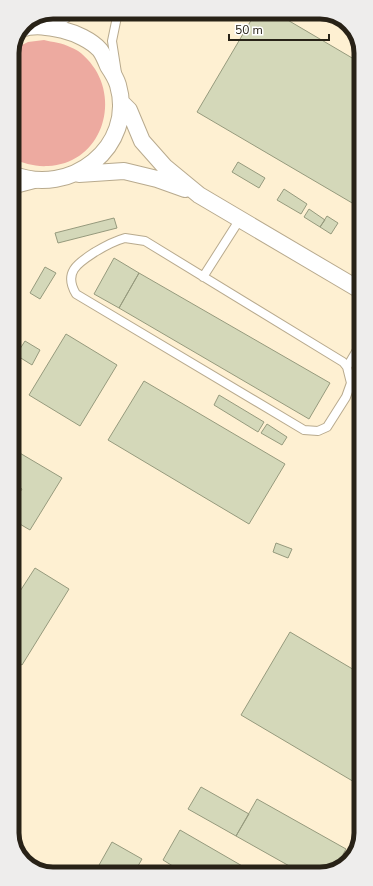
<svg xmlns="http://www.w3.org/2000/svg" width="373" height="886" viewBox="0 0 373 886" font-family="'Nunito Sans',sans-serif">
<style>
.green{fill:#edaaa0}
.building{fill:#d4d8b9;stroke:#969a7d}
.lines{fill:none;stroke-linecap:round;stroke-linejoin:round}
.lane-casing{stroke:#b8aa8e;stroke-width:10}
.street-casing{stroke:#b8aa8e;stroke-width:18}
.lane{stroke:#fff;stroke-width:8}
.street{stroke:#fff;stroke-width:16}
.rim{fill:none;stroke:#282217;stroke-width:5}
</style>
<rect width="100%" height="100%" fill="#fef0d2"/>
<path class="green" d="M44,40C52,42 63,43 70,47C81,51 89,60 95,69C120,109 97,164 48,166C35,167 24,163 12,159V50L28,42Z"/>
<path class="building" d="M256,12H274L359,62V207L197,112Z
M238,162L265,178L259,188L232,172Z
M284,189L307,204L301,214L277,200Z
M309,209L325,220L320,227L304,217Z
M327,216L338,223L331,234L320,227Z
M114,218L117,228L58,243L55,233Z
M114,258L139,273L119,308L94,294Z
M45,267L56,273L40,299L30,293Z
M139,273L330,383L309,419L119,308Z
M66,334L117,365L80,426L29,395Z
M25,341L40,350L32,365L16,355Z
M144,381L285,464L249,524L108,440Z
M219,395L264,422L258,432L214,405Z
M267,424L287,437L282,445L261,433Z
M13,449L62,478L30,530L13,520V504L22,489L13,483Z
M276,543L292,549L288,558L273,552Z
M35,568L69,589L22,665L14,660L13,602Z
M290,632L361,674V786L241,715Z
M201,787L249,814L236,836L188,809Z
M257,799L346,849L333,872H300L236,836Z
M180,830L244,867L240,873H184L163,860Z
M112,842L142,859L134,873L94,874Z"/>
<g class="lines">
<g class="lane-casing">
<path id="lane" d="M48,24L65,19L74,12
M117,73L112,41L118,12
M12,190L35,184
M125,238L145,241L343,362L347,367L351,383L346,397L327,427L318,431L304,430L76,294C63,272 78,263 95,252C105,246 114,241 125,238Z
M203,277L240,219
M347,367L360,345"/>
</g>
<g class="street-casing">
<path id="street" d="M121,102L129,110L142,141L165,167L199,195L360,290
M12,174C70,198 136,147 118,85C116,78 112,72 108,66C106,61 103,54 100,50C91,40 75,33 63,30C49,27 35,24 21,29
M79,174L124,171L157,179L185,189"/>
</g>
<use href="#lane" class="lane"/>
<use href="#street" class="street"/>
</g>
<path d="M0 0H373V886H0ZM53 19H320A34 34 0 0 1 354 53V833A34 34 0 0 1 320 867H53A34 34 0 0 1 19 833V53A34 34 0 0 1 53 19Z" fill="#eeedec" fill-rule="evenodd"/>
<path class="rim" d="M53 19H320A34 34 0 0 1 354 53V833A34 34 0 0 1 320 867H53A34 34 0 0 1 19 833V53A34 34 0 0 1 53 19Z"/>
<path d="M229 34v6h100v-6" fill="none" stroke="#282217" stroke-width="2"/>
<text x="235" y="34" font-size="12" fill="#282217" stroke="#ffffff" stroke-width="3" paint-order="stroke">50 m</text>
</svg>
